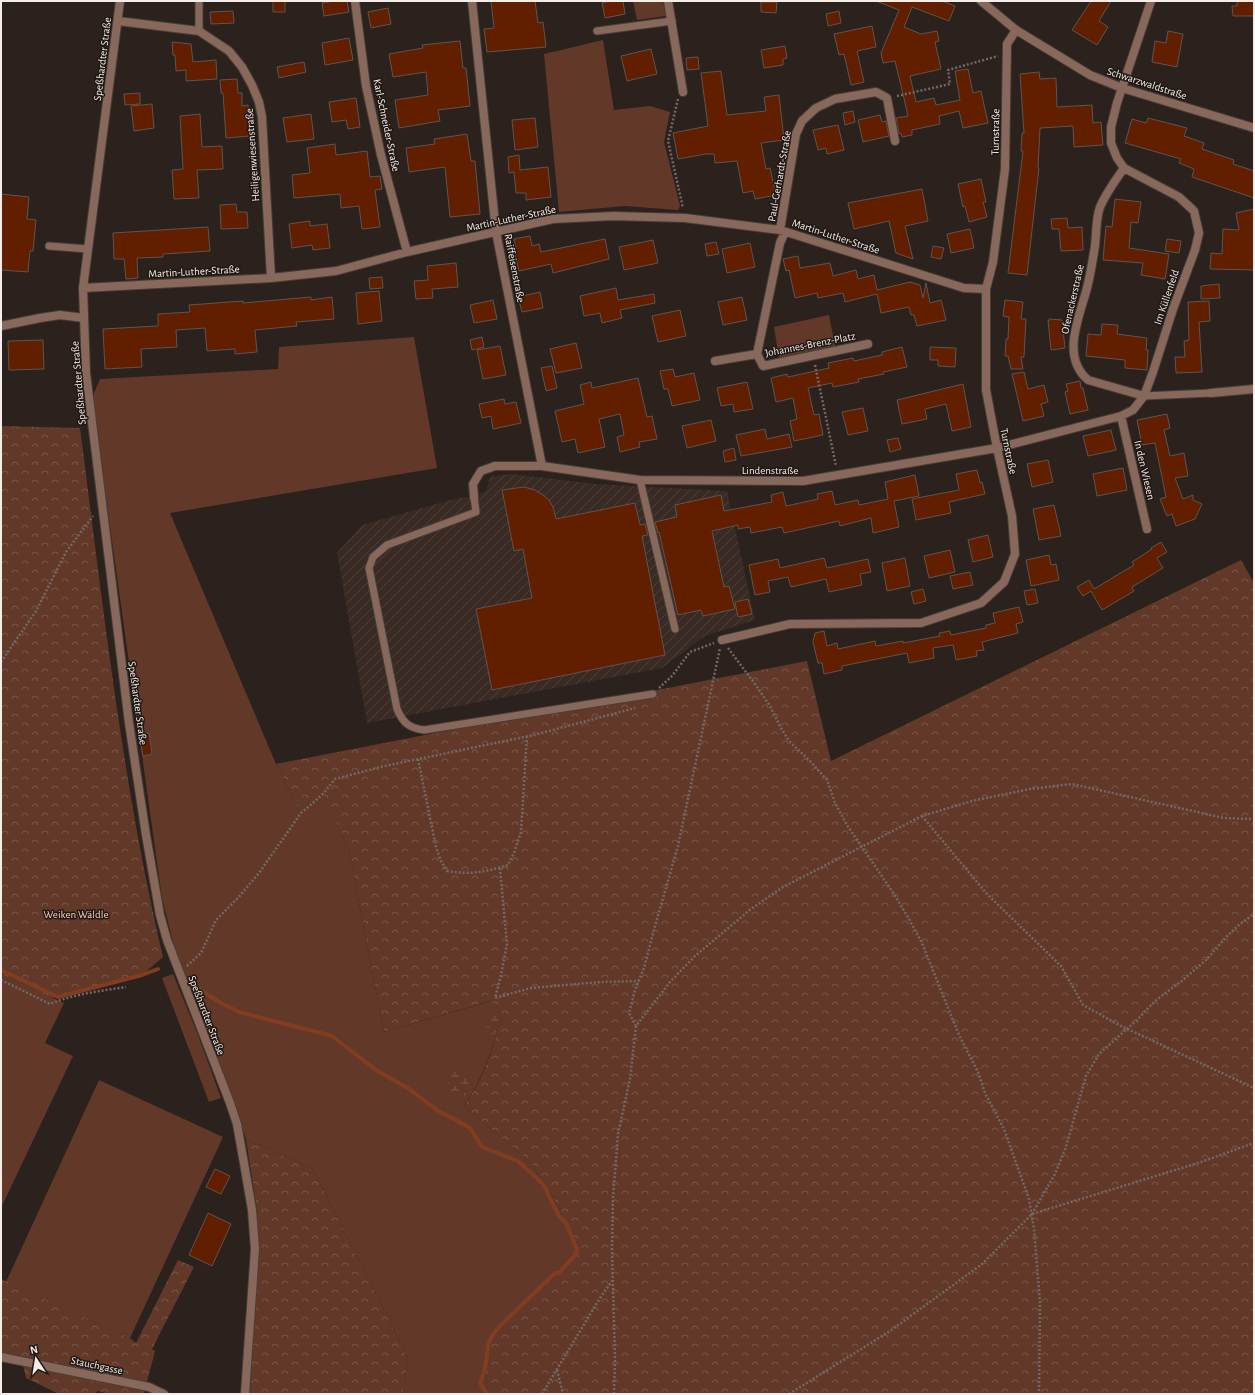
<svg xmlns="http://www.w3.org/2000/svg" width="1255" height="1395" viewBox="0 0 1255 1395" font-family="'Alegreya Sans',sans-serif">
<style>
.industrial{fill:url(#industrial-furrows)}
.green{fill:#623929}
.forest{fill:url(#forest-crowns)}
.wetland{fill:url(#wetland-marsh)}
.lines{fill:none;stroke-linecap:round;stroke-linejoin:round}
.stream{stroke:#823c20;stroke-width:4}
.building{fill:#611f00;stroke:#5f544f}
.service-casing{stroke:#473e3a;stroke-width:9}
.minor-casing{stroke:#473e3a;stroke-width:10}
.tertiary-casing{stroke:#473e3a;stroke-width:10}
.path{stroke:#726966;stroke-width:2.5;stroke-dasharray:2 2;stroke-linecap:butt}
.service{stroke:#89685c;stroke-width:7}
.minor{stroke:#89685c;stroke-width:8}
.tertiary{stroke:#89685c;stroke-width:8}
.labels{text-anchor:middle;stroke-width:3;stroke-linejoin:round;paint-order:stroke}
.street-label{font-size:11px;fill:#f4edea;stroke:#211814}
.park-label{font-size:11px;fill:#fbd0c0;stroke:#211814}
</style>
<defs>
<pattern id="industrial-furrows" width="10" height="10" patternUnits="userSpaceOnUse"><rect width="10" height="10" fill="#3a2a24"/><path d="M-1 1l2-2M0 10L10 0M9 11l2-2" fill="none" stroke="#4d3f39"/></pattern>
<pattern id="forest-crowns" width="20" height="18" patternUnits="userSpaceOnUse"><rect width="20" height="18" fill="#623929"/><path d="M2 6a3 3 0 1 1 6 0M12 15a3 3 0 1 1 6 0" fill="none" stroke="#795648"/></pattern>
<pattern id="wetland-marsh" width="20" height="14" patternUnits="userSpaceOnUse"><rect width="20" height="14" fill="#623929"/><path d="M1 5h8M5 5V1M11 12h8M15 12V8" fill="none" stroke="#795648"/></pattern>
</defs>
<rect width="100%" height="100%" fill="#2b211d"/>
<path class="industrial" d="M511,474L596,484L727,491L755,620L705,636L662,668L367,723L337,553L362,525L450,500L474,496L486,491L490,477Z"/>
<path class="green" d="M633,1H663L666,16L637,20Z
M603,40L614,110L650,106L670,112L664,142L680,206L678,210L625,206L559,212L544,54Z
M829,315L835,346L779,358L774,327Z
M414,337L437,468L170,513L276,764L301,813L321,785L349,851L384,1032L491,1001L499,1008L502,1015C493,1047 483,1079 464,1106L531,1163L558,1206L577,1250L563,1267L548,1279L485,1372L488,1394H403L408,1358L313,1169L246,1139L233,1100L177,958L162,898L92,398L100,379L278,369L279,347Z
M1,974L64,1003L45,1043L73,1056L1,1208Z
M173,974L198,1035L221,1098L209,1102L162,978Z
M99,1080L223,1137L130,1338L6,1282Z"/>
<path class="forest" d="M1,426L80,428C103,605 122,783 163,957L142,975L52,998L1,974Z
M1241,560L1254,583V1394H488L485,1372L491,1337L504,1321L518,1307L548,1279L563,1267L577,1250L558,1206L531,1163L464,1106C484,1079 493,1047 502,1015L499,1008L490,1001L384,1032L349,851L321,786L301,813L276,764L807,661L831,761Z
M246,1139L313,1169L408,1358L403,1394H250L259,1249L257,1211Z
M178,1260L194,1267L152,1349L155,1351L144,1393C132,1395 109,1395 98,1391L93,1394H59L26,1378L21,1356L1,1353V1279L130,1338L136,1343Z"/>
<path class="wetland" d="M495,1012L497,1013L499,1018L495,1034H491C485,1028 486,1022 489,1014Z
M453,1069L462,1070C467,1078 471,1085 468,1095C465,1095 461,1097 458,1097C445,1094 446,1076 453,1069Z"/>
<g class="lines">
<path class="stream" d="M1,970L58,997L142,975L158,969
M197,988L221,1003L239,1012L332,1036L376,1070L409,1089L437,1110L470,1128L482,1147L518,1161L543,1184L559,1216L566,1223L577,1249L575,1255L559,1273H555L505,1321C499,1326 489,1338 488,1346C486,1361 486,1369 480,1383L487,1394"/>
</g>
<path class="building" d="M273,1H285V12H273Z
M334,1H347L349,12L324,16L322,3Z
M491,1H535L538,23L543,22L546,47L487,52L484,29L494,28Z
M610,1H623L625,14L605,18L602,3Z
M876,1H942L955,6L949,21L912,7L904,27L921,34L937,31L939,41L935,42L941,69L910,76L916,102L934,98L936,105L960,100L955,71L968,69L973,93L981,91L988,123L963,128L959,111L939,116L940,124L912,130V135L902,137L901,133L899,134L896,118L908,116L902,90L895,61L883,63L881,53L899,10Z
M1091,1H1111L1099,21L1108,27L1097,45L1072,30Z
M1237,1H1254V16H1233L1232,6H1237Z
M761,2H777L776,13L761,12Z
M388,8L391,24L371,28L368,12Z
M233,11L234,23L211,24L210,12Z
M839,11L841,23L828,26L826,14Z
M872,26L876,47L857,51L864,82L851,85L844,54L839,55L834,34Z
M1168,31L1183,34L1177,67L1152,62L1155,41L1166,43Z
M349,38L353,60L325,65L322,43Z
M460,41L463,68H466L470,106L438,110L440,121L399,128L395,100L428,95L426,72L393,77L389,54L423,48L422,45Z
M172,42L191,44L193,62L216,60L217,79L186,81V70L176,71L175,55H173Z
M785,46L787,58L783,59V65L764,68L761,50Z
M651,49L657,74L627,81L621,56Z
M698,57L699,69L687,70L686,58Z
M304,62L306,72L279,78L277,67Z
M721,71L727,115L766,111L764,97L779,95L784,140L761,143L766,169L770,168L776,195L755,199L753,191L743,193L737,161L715,163L714,154H706L678,159L673,133L708,126L701,73Z
M1039,72L1040,79L1056,78L1057,107L1092,105L1093,123L1101,122L1103,145L1074,147L1073,126L1040,128L1038,168H1039L1027,275L1008,273L1023,151H1021L1022,133H1024L1020,74Z
M237,79L238,93H242V106L248,105L250,136L226,138L223,93H221L220,80Z
M140,93V104L125,105L124,94Z
M356,98L360,127L348,129L346,120L332,122L329,102Z
M152,104L154,128L134,131L131,106Z
M853,111L855,122L845,125L843,113Z
M200,114L202,147L222,146L223,169L197,170L199,198L174,199L172,170L183,169L180,116Z
M311,114L314,139L287,142L283,118Z
M880,115L882,122L886,121L889,136L863,142L858,120Z
M535,118L538,147L515,150L512,120Z
M1148,118L1187,128L1184,136L1204,143L1202,149L1234,160L1233,164L1254,171V198L1192,177L1194,169L1179,163L1181,159L1125,143L1132,119L1146,123Z
M838,125L844,150L827,154L826,148L818,150L813,130Z
M467,134L471,161H475L480,214L450,217L445,167L409,172L406,148L435,144L434,139Z
M335,144L336,155L367,151L370,177L380,176L382,189L375,190L380,227L362,229L359,206L341,208L340,194L294,198L292,175L310,173L307,148Z
M519,155L520,170L548,167L551,197L526,200V193H516L514,172L509,173L508,157Z
M981,179L986,202H983L987,217L969,222L965,206L963,207L958,184Z
M922,189L928,221L905,226L913,259L896,253L889,221L854,229L848,203Z
M1,194L29,197L27,219L36,220L33,251H30L28,272L1,270Z
M1115,199L1141,202L1138,223L1131,222L1129,248L1169,254L1165,279L1141,275L1143,263L1103,260L1106,226L1112,227Z
M236,204L237,212H247L248,228L221,229L220,205Z
M1254,209V270L1210,269L1211,253L1222,254L1223,229L1239,230L1236,213Z
M1067,218L1068,228L1082,227L1083,250L1061,251L1059,229H1052L1051,219Z
M310,221V226L327,224L330,248L313,250L312,245L292,248L289,224Z
M208,227L210,251L163,254V257L137,258L138,278L126,279L124,259H114L113,233Z
M970,229L974,248L951,253L947,234Z
M530,236L532,246L539,244L541,252L605,239L609,259L553,273L551,264L519,271L514,250L516,249L514,239Z
M1167,239L1181,241L1179,253L1165,251Z
M653,240L658,263L624,270L619,247Z
M716,242L719,254L707,256L705,244Z
M750,243L755,267L727,273L722,249Z
M933,246L944,248L941,259L931,257Z
M798,256L800,268L830,263L833,276L856,270L858,279L874,275L877,290L910,282L920,285L923,298L926,283L930,303L941,300L946,320L917,326L914,315H911L909,307L881,313L877,294L845,302L843,293L818,298L817,293L795,298L789,270L786,271L783,259Z
M456,263L458,287L432,289L433,298L416,299L414,281L428,280L427,266Z
M382,277L383,288L370,289L369,278Z
M1219,284L1220,298L1201,299V286Z
M616,288L618,300L654,294L655,303L620,310L622,318L602,323L600,313L584,316L580,296Z
M379,291L382,321L358,324L356,293Z
M540,292L543,308L522,312L518,297Z
M311,297V300L332,297L334,319L296,322L297,326L255,330L257,352L235,354V349L207,351L205,328L176,330L177,347L141,349L142,367L105,369L103,329L158,326V314L190,312L189,305L243,301V303Z
M742,297L747,320L723,325L718,302Z
M493,300L497,319L474,323L470,305Z
M1005,300L1023,302L1021,319H1026L1024,357H1021L1023,369H1011L1008,356H1005L1006,339H1008L1009,317L1003,316Z
M1209,301L1210,321L1199,322L1202,372L1176,373L1175,357H1185L1184,341L1189,340L1188,302Z
M680,310L686,336L658,342L652,316Z
M1049,319L1062,320L1065,348L1051,350L1048,320L1049,321Z
M1102,324L1118,325L1117,334L1147,338L1146,350H1148L1147,370L1125,368V360L1086,356L1088,334L1101,335Z
M482,337L484,347L472,350L470,340Z
M43,340L44,369L9,370L8,341Z
M576,343L582,368L556,373L550,349Z
M500,346L506,375L483,379L477,350Z
M902,347L907,367L883,372L884,374L858,379L859,382L833,387L832,383L808,388L814,415L819,414L823,435L794,441L790,421L797,419L793,398L776,402L771,378L787,374L788,377L829,368L828,363L853,358L854,361L882,355V352Z
M930,347L956,348L955,367L938,366V360H930Z
M552,366L557,388L546,391L541,368Z
M673,369L675,377L694,373L700,400L672,406L668,389H664L660,371Z
M1024,372L1028,389L1044,385L1048,402L1041,404L1044,416L1023,421L1012,374Z
M638,378L647,417L652,416L657,439L639,442L640,447L620,452L617,437L624,435L620,414L599,419L605,447L578,453L575,439L562,442L555,411L584,404L580,385L591,382L592,388Z
M1080,381L1081,388H1083L1088,410L1070,414L1065,392L1068,391L1066,384Z
M747,382L753,409L734,412L733,404L721,406L717,388Z
M963,384L971,427L952,431L946,404L925,409L927,419L902,424L897,400Z
M504,399L505,404L516,402L521,423L493,429L491,416L482,418L479,404Z
M863,408L868,431L848,435L842,412Z
M1167,414L1170,428L1164,430L1170,456L1184,453L1188,476L1175,478L1183,499L1193,495V500L1202,504L1195,519L1176,526L1172,514L1167,516L1160,499L1166,497L1155,443L1142,445L1137,420Z
M711,420L716,441L687,448L682,426Z
M765,429L767,439L789,434L792,447L741,456L736,435Z
M1111,430L1116,450L1088,456L1083,436Z
M898,438L901,449L890,452L887,440Z
M734,448L736,460L725,462L723,451Z
M1048,460L1053,482L1032,487L1027,464Z
M1123,468L1127,490L1097,496L1093,474Z
M977,470L980,483L982,482L985,494L949,502L951,513L916,520L912,499L959,490L956,474Z
M915,475L919,496L894,501L899,527L873,533L871,518L840,526L839,521L784,533L782,527L751,533L750,527L738,529V525L712,531L724,587L729,586L735,609L703,616L701,610L678,615L659,532L658,533L655,522L677,517L675,505L721,495L724,511L772,502L771,495L783,492L786,506L818,499L817,494L832,491L835,505L858,500L859,505L888,499L885,482Z
M524,487L535,490L543,495L549,500L553,507L556,519L635,503L640,525L645,524L648,535L642,536L665,655L492,690L476,609L532,598L523,549L514,551L502,490Z
M1054,505L1061,536L1039,540L1033,509Z
M988,535L993,557L973,562L968,540Z
M1161,542L1167,552L1157,558L1163,568L1132,587L1134,591L1102,610L1091,591L1083,596L1077,587L1089,580L1094,589L1134,565L1132,562L1152,549L1151,548Z
M950,550L955,572L929,578L924,556Z
M1049,555L1051,565L1056,564L1059,580L1031,586L1026,560Z
M824,558L827,568L868,559L871,572L860,574L862,585L829,592L826,579L791,587L788,577L768,581L770,592L755,595L749,565L778,559L780,568Z
M905,558L910,586L887,591L882,563Z
M970,572L973,585L953,589L950,576Z
M923,589L926,601L914,604L911,592Z
M1035,589L1038,603L1027,605L1024,591Z
M748,599L752,614L738,617L735,602Z
M1019,607L1023,622L1016,624L1018,633L982,642L984,650L976,651L977,656L956,660L953,645L933,648L934,658L909,663L907,653L842,666V670L824,674L822,663H818L813,642L815,633L824,631L827,646L837,643L838,649L875,641L876,646L903,641V643L940,636L939,633L950,631L951,635L986,628V625L995,623L993,613Z
M149,733L152,754L143,756L139,734Z
M215,1169L230,1176L221,1194L206,1187Z
M208,1213L231,1224L212,1266L189,1255Z"/>
<g class="lines">
<g class="service-casing">
<path id="service" d="M199,1V31
M597,31L672,21
M49,246L88,249
M1144,396L1211,393
M640,480L675,629
M474,497L476,512L387,545L373,557L369,568L397,709C403,723 409,728 424,730L653,694"/>
</g>
<g class="minor-casing">
<path id="minor" d="M120,1L83,288L86,373L129,723L146,835L160,915L167,940L230,1103L237,1124L245,1169L252,1210L255,1249L245,1394
M355,1L366,86L381,155L407,252
M472,1L496,232L542,466
M668,1L683,92
M118,21L199,31L229,51L242,67L252,85L259,102L262,117L271,278
M1124,168C1115,181 1106,193 1100,207C1095,221 1097,238 1094,252C1092,264 1090,277 1087,288C1080,316 1060,356 1088,380L1144,396
M780,230L796,134L802,121L816,108L835,99L876,92L887,98L895,141
M83,288L271,278L336,271L407,252L553,219L613,216L685,218L780,230L964,288L986,289
M1,326L40,318L60,315L84,318
M757,354L780,243L785,232
M757,354L763,366L868,344
M715,361L757,354
M1211,393L1254,389
M1121,416L1147,529
M474,497L473,484L481,471L495,466H542L640,480L803,481L997,448L1121,416L1133,410L1144,396L1153,372L1173,309L1195,250L1199,233L1194,211L1179,197L1124,168L1117,158L1111,143V127L1117,103L1151,1
M722,640L790,624L921,623L981,603L1004,582L1015,554L1012,516L997,448L986,390V289L993,262L1005,169L1007,44L1016,30
M1,1357L149,1387L164,1394"/>
</g>
<g class="tertiary-casing">
<path id="tertiary" d="M981,1L1016,30L1090,75L1122,88L1254,128"/>
</g>
<path class="path" d="M1134,78L1175,92
M897,96L950,84L948,70L998,56
M678,99L668,141L683,208
M815,365L836,466
M728,648L755,684L770,706L781,728L789,741L811,762L827,780L835,803L847,825L892,891L909,919L922,943L959,1035L978,1072L985,1093L1004,1129L1029,1199L1034,1229L1040,1302L1039,1394
M1,662L36,611L66,552L93,516
M659,688L672,676L690,652L714,643
M418,759L436,847L441,861L447,871C472,875 485,872 508,865L514,853L521,832L527,736
M922,816L987,894L1061,966L1083,1005L1119,1025L1254,1088
M500,868L507,944L501,975L495,998L531,988L600,982L639,981
M187,966L201,953L216,920L237,899L259,873L301,813L323,794L335,779L380,767L534,735L635,708
M1,980L50,1004C74,994 100,991 126,987
M636,1026L629,1013L635,990L644,968L655,926L678,846L720,648
M1032,1214L1055,1174L1066,1147L1086,1076L1099,1054L1137,1020L1155,1001L1183,980L1207,959L1226,937L1240,924L1254,914
M557,1370L563,1394
M542,1394L600,1298L612,1281
M614,1394L615,1359L612,1250L613,1198L618,1134L630,1079L636,1026L670,982L695,956L751,909L783,887L922,816L972,801L1030,789L1072,784L1224,818L1254,819
M789,1394L890,1331L982,1264L1032,1214L1198,1163L1254,1143"/>
<use href="#service" class="service"/>
<use href="#minor" class="minor"/>
<use href="#tertiary" class="tertiary"/>
</g>
<g class="labels">
<g class="street-label">
<text transform="translate(102 59) rotate(-83)" y="4">Speßhardter Straße</text>
<text transform="translate(1147 83) rotate(18)" y="4">Schwarzwaldstraße</text>
<text transform="translate(387 125) rotate(78)" y="4">Karl-Schneider-Straße</text>
<text transform="translate(995 132) rotate(-89)" y="4">Turnstraße</text>
<text transform="translate(252 155) rotate(-94)" y="4">Heiligenwiesenstraße</text>
<text transform="translate(779 176) rotate(-80)" y="4">Paul-Gerhardt-Straße</text>
<text transform="translate(511 218) rotate(-12)" y="4">Martin-Luther-Straße</text>
<text transform="translate(836 236) rotate(18)" y="4">Martin-Luther-Straße</text>
<text transform="translate(515 268) rotate(79)" y="4">Raiffeisenstraße</text>
<text transform="translate(194 271) rotate(-3)" y="4">Martin-Luther-Straße</text>
<text transform="translate(1166 297) rotate(-71)" y="4">Im Küllenfeld</text>
<text transform="translate(1072 299) rotate(-77)" y="4">Ofenackerstraße</text>
<text transform="translate(810 344) rotate(-11)" y="4">Johannes-Brenz-Platz</text>
<text transform="translate(78 383) rotate(-95)" y="4">Speßhardter Straße</text>
<text transform="translate(1009 451) rotate(78)" y="4">Turnstraße</text>
<text x="770" y="474">Lindenstraße</text>
<text transform="translate(1145 470) rotate(77)" y="4">In den Wiesen</text>
<text transform="translate(138 703) rotate(82)" y="4">Speßhardter Straße</text>
<text transform="translate(207 1015) rotate(69)" y="4">Speßhardter Straße</text>
<text transform="translate(97 1365) rotate(12)" y="4">Stauchgasse</text>
</g>
<g class="park-label">
<text x="76" y="918">Weiken Wäldle</text>
</g>
</g>
<rect width="1255" height="1395" fill="none" stroke="#f4edea" stroke-width="4"/>
<g transform="translate(36 1359) rotate(348)" stroke="#211814" stroke-width="3" paint-order="stroke">
<path d="M0-3L7 15L0 10L-7 15Z" fill="#f4edea"/>
<text y="-6" font-size="11" font-weight="bold" text-anchor="middle" fill="#f4edea">N</text>
</g>
</svg>
